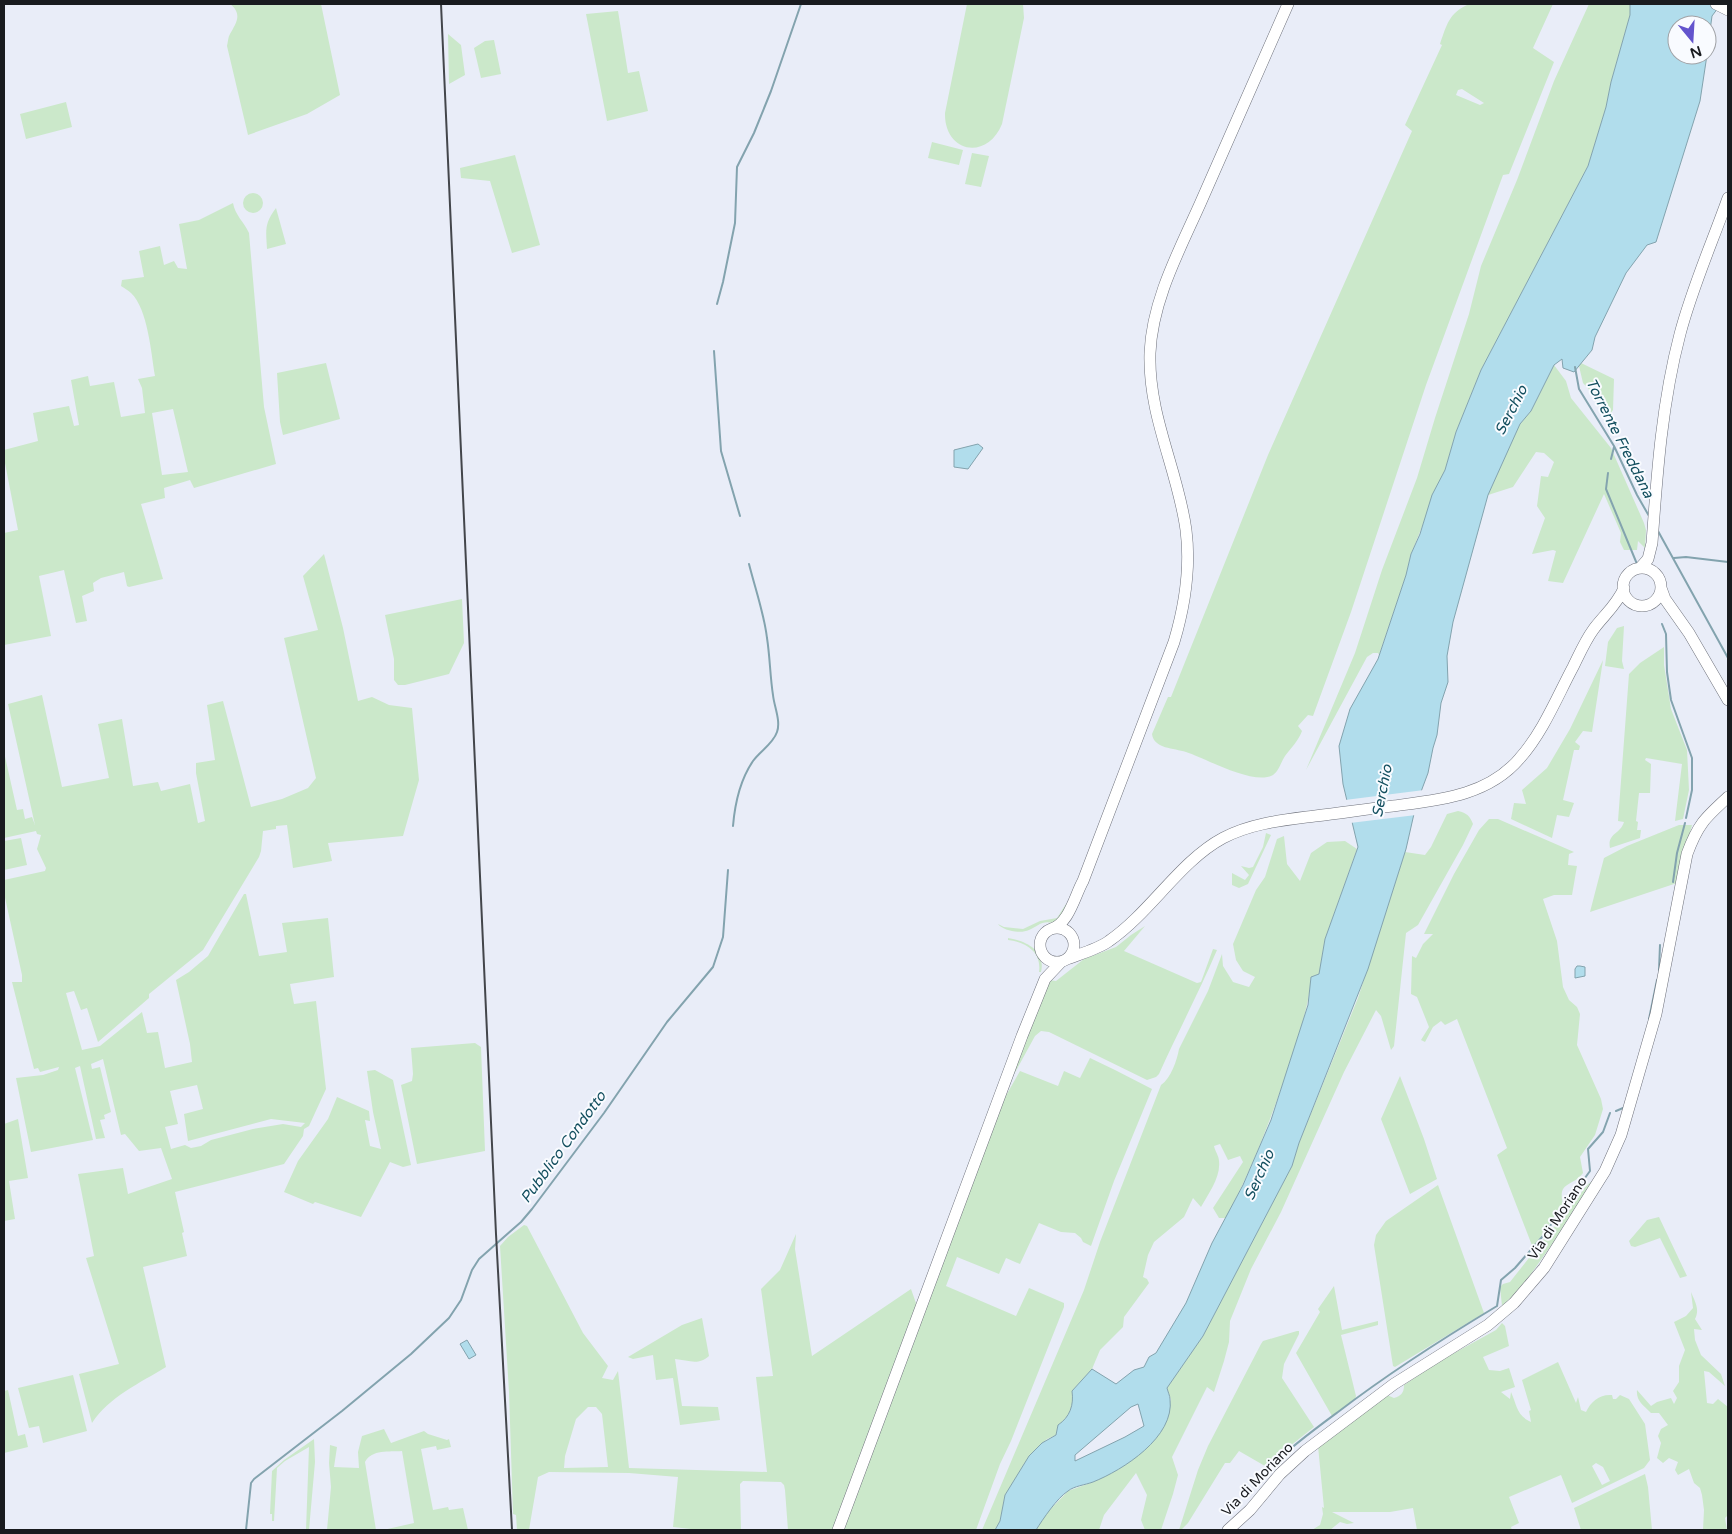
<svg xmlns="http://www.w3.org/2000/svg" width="1732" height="1534" viewBox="0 0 1732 1534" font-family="'Varela Round',sans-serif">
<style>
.green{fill:#cbe8ca;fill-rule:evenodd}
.water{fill:#b1ddec;stroke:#83a3ae;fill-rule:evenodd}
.pier{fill:#e9edf8}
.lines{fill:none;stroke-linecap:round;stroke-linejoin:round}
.stream{stroke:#83a3ae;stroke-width:2}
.major-casing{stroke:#6f727c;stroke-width:12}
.major{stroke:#fff;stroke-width:11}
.rail{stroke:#43464b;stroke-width:2}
.labels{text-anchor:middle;stroke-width:4;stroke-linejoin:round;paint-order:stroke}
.street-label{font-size:14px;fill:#191b1f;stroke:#f9fbff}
.water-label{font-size:15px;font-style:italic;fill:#134f5f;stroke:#f9fbff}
</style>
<rect width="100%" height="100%" fill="#e9edf8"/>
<path class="green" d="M230,4H321L340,95L307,114L248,135L227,46C228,42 228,37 230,34C236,23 243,14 230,4Z
M967,4H1023L1024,18L1002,124C987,161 944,153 945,113Z
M1469,4H1553L1533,48L1554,62L1509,174L1503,175L1426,385L1351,612L1313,716L1308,715L1298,726L1302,731C1299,740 1291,748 1285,756C1281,762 1279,771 1273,775C1254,786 1205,758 1186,752C1174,748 1154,749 1152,734L1168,697H1171L1268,455L1412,131L1405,125L1442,45L1440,44C1447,24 1449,13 1469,4ZM1462,89L1484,103L1480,105L1456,95L1458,90Z
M1589,4H1630V15L1611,82L1606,107L1588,166L1481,370L1456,432L1445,470L1411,554L1406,575L1379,655L1378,653H1373L1367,657L1306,770L1355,653L1382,570L1417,478L1435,418L1469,314L1481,266L1517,180L1554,81Z
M618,11L628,73L639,71L648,111L607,121L586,14Z
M448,34L461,45L465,75L449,84Z
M494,40L501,74L481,78L474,48L485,41Z
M66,102L72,127L26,139L20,114Z
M932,142L963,150L959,165L928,158Z
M972,153L989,156L981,187L965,184Z
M515,155L540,245L512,253L490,181L461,178L460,168Z
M243 203a10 10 0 1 1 20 0a10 10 0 1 1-20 0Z
M233,203C235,215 244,222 249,233L264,407L276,464L194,488L190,480L164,488L165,498L141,504L163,579L129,587L127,586L124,572L101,578L93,583L94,591L82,596L87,621L76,623L64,570L39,576L51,636L4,645V533L18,530L4,458V450L38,441L33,413L69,406L74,426L79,425L71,380L88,376L90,386L114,382L121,417L145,413L142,388L138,379L155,376C151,353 148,309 131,293C128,290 124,288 121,286L122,280L144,277L139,251L160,246L164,265L174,261L178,268L187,269L179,224L199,220ZM173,409L188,472L162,475L152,413Z
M276,208L286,244L267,249C266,230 264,224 276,208Z
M326,363L340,419L283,435L280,422L277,373Z
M1581,363L1614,379L1613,410L1611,413L1583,383L1579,366Z
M1554,365L1566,381L1571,398L1611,448L1644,523L1646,530L1645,548L1638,541L1637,550H1624L1620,542L1621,533L1604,494L1563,583L1548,581L1556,551L1553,550L1532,554L1545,518L1537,506L1541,476L1548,477L1554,462L1544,453L1536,452L1513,487L1488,495L1513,438L1520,424L1531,411Z
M324,554L343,628L358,701L372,697L389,705L412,708L419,780L403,836L328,843L332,861L293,868L287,825L276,826V829L263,831L261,851L259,857L203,950L149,994V998L98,1042L87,1008L81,1010L74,991L66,993L82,1050L100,1046L142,1012L147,1033L158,1032L165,1068L192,1062L190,1044L176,980L189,972L208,956L244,894H246L259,956L287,952L282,923L328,918L334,977L290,984L294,1004L316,1001L326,1089L309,1126L304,1129L303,1136L284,1164L175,1192L184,1232L182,1233L187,1256L143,1267L166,1367C140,1383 109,1397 92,1423L79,1374L119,1364L86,1258L94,1256L78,1174L123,1168L128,1194L172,1179L161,1148L139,1151L125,1134L121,1135L103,1059L91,1064L92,1069L100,1067L111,1112L104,1115L105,1119L100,1120L105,1138L96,1139L80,1066L75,1068L93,1140L31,1152L16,1078L43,1075L58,1070L59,1067L40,1072L38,1068L34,1069L12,982H22V975L4,893V880L45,871L46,868L37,849L41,835L37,834L36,831L4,838V752L17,810L23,809L25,819L32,817L35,825L8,704L42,695L62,787L109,778L98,724L122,719L133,786L158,782L161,791L190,784L198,823L205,821L196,773V763L215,760L207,705L223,701L251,807L282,799L308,788L316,778L284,638L318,630L303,576ZM197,1085L203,1109L184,1114L188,1141L271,1119L305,1123L301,1127L283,1124L253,1129L211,1140L201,1146L191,1148L185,1145L171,1149L165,1127L178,1124L170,1091Z
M462,599L464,643L449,674L405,685H398L394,680V659L385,615Z
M1624,626L1622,661L1624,669L1605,666L1608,642L1617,628Z
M1664,647V665L1671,709L1687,750L1689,790L1683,819L1675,821L1682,764L1646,758L1645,760L1651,764L1650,793H1639L1636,821L1638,822L1637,830H1641L1640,838L1610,848C1607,833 1620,835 1624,822L1618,821L1629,674L1640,663Z
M1603,660L1592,732L1583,731L1575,742L1580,746L1579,750H1574L1563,800L1574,803L1569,817L1557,815L1552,838L1511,819L1514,803L1526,804L1522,790L1547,768L1570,729Z
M1458,811C1467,813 1470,816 1473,824L1463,845L1418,925L1406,933L1394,1046L1391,1050L1381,1016L1376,1010L1344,1072L1281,1212L1251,1269L1230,1321L1229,1342L1224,1361L1214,1392L1207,1387L1172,1457L1178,1475L1173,1494L1161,1530H1145L1141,1520L1147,1495L1136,1473L1104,1515L1099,1530H1036L1044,1516L1068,1491L1093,1482L1171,1400L1167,1388L1203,1336L1292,1166L1299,1143L1358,998L1405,852L1425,855L1431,847L1447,814Z
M1489,819H1498L1574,852L1569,854L1568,865L1577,866L1572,895H1554L1543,899L1557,941L1563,987L1569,1000L1577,1007L1580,1014L1577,1045L1601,1099L1603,1109L1595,1135L1580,1157L1583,1173C1573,1187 1557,1181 1563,1204L1533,1248L1497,1155L1507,1148L1457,1019L1445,1025L1441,1021L1433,1027L1425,1042L1421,1040L1429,1027L1417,997L1411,994L1412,956L1416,958L1423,944L1433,934H1424L1454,874L1479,830Z
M1679,825H1692L1677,883L1590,912L1604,858L1627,846Z
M1266,833L1271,835L1248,884L1239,888L1232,885V873L1245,880L1249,875L1241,866L1249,868L1253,867L1263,847Z
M1284,836L1287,864L1300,881L1311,853L1327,842L1345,841L1357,849L1325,939L1319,974L1311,977C1309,1006 1300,1031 1291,1059C1273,1114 1253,1167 1226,1218H1219L1213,1208L1243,1162L1240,1156L1228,1160L1220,1144L1214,1146C1215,1151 1219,1156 1219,1161C1221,1177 1208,1194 1201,1207L1193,1198L1184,1217L1154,1242L1148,1255L1143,1277L1147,1279L1149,1283L1124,1317L1123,1327L1100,1350L1092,1369L1072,1391C1074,1405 1070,1417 1058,1425L1056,1435L1047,1439L1029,1457L1005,1495L1000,1521L995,1530H982L1084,1290L1100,1242L1161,1085C1171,1078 1177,1060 1179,1049L1208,991L1222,954L1223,966L1233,982L1249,987L1255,977L1243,971L1236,960L1233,944L1256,890L1265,877L1277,839Z
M21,838L27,865L4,870V841Z
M1066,904L1068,905L1062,916L1053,923C1042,920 1038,926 1029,930C1021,934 1003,931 998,924L1004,927L1023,929L1040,921L1057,918Z
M1145,926L1124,951L1197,983L1201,982L1213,949L1217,950C1199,992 1178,1032 1159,1074L1156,1077L1147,1080L1049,1032L1041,1031L1035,1036L1012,1078L1049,980L1056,981L1084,959L1116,947L1131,935Z
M1008,938C1027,941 1046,951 1041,972H1039C1042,952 1026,942 1008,940Z
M475,1043L481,1047L485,1151L417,1164L401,1085L412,1081L413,1074L411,1048Z
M1090,1058L1115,1070L1152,1089L1114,1181L1091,1246L1083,1242L1081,1238L1075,1233L1061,1232L1039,1223L1020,1264L1006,1258L999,1274L957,1257L946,1286L1016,1316L1029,1288L1064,1303V1307L1011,1441L1000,1464L976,1530H842L1004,1099L1020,1071L1058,1086L1064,1071L1080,1078Z
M375,1070L393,1080L411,1165L403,1167L390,1162L361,1217L315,1202L313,1204L284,1192L298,1161L328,1119L337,1097L369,1111L370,1121L365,1120L370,1146L381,1149L373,1112L367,1071Z
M1400,1076L1424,1139L1437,1179L1410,1194L1381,1119Z
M18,1119L28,1178L9,1181L15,1219L4,1221V1124Z
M1592,1181L1570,1219L1521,1288L1502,1306L1500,1287L1503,1284L1510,1282L1551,1230L1563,1218L1586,1186Z
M1438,1185L1484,1313L1395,1367L1393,1366L1374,1245L1376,1235L1386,1221Z
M1659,1217L1687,1276L1680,1278L1660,1238L1635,1247L1631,1246L1629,1241L1647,1220Z
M524,1225L527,1226L583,1333L608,1366L602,1378L613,1380L618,1371L629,1468L767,1472L756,1377L773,1376L761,1289L780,1270L796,1234L795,1249L812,1356L911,1289L917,1306L834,1530H788L785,1490L784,1485L781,1482L743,1481L740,1484L741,1530H700L673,1527L678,1477L629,1473L549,1472L538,1477L529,1530H517L516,1515L513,1514L509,1392L500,1246L508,1237ZM588,1407H596L602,1414L608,1467L564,1468L565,1456L576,1419Z
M1334,1286L1342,1330L1378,1321V1325L1341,1335L1356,1396L1355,1399L1332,1416L1296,1353L1320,1312L1318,1309Z
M1691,1292C1695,1302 1700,1309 1695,1319L1702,1330L1694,1329L1695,1340L1701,1355L1721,1374L1725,1386L1709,1372L1704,1371L1707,1403L1713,1404L1718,1399L1728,1407V1515L1725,1518L1727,1530H1703L1704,1510L1702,1495L1700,1488L1694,1483L1689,1469L1678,1475L1675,1470L1678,1462L1669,1458L1663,1463L1657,1458L1661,1443L1658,1436L1661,1429L1668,1425L1659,1413H1651C1643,1405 1636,1401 1637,1390L1651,1406L1657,1402L1671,1398L1674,1404L1677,1398L1673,1391L1679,1382V1366L1685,1350L1674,1322L1686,1316L1693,1308Z
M702,1318L709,1356C698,1366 688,1360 675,1359L682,1406L718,1407L720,1420L680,1425L673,1378L656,1380L653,1355L633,1359L628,1357L682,1325Z
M1502,1323L1505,1326L1509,1346L1483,1357L1489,1370L1500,1371L1509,1368L1515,1387L1501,1392L1510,1399L1511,1392C1517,1405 1516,1415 1531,1422L1529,1411L1531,1410L1522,1380L1558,1362L1576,1403L1578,1397L1581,1410L1586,1412C1591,1401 1600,1394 1612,1395L1613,1399H1616L1620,1395L1629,1399L1645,1424L1650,1460L1644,1468L1572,1503L1561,1475L1509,1497L1519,1523L1511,1527L1512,1530H1417L1413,1508L1390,1512H1332L1354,1523L1347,1524L1340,1522L1330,1530H1312L1320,1525L1323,1514L1322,1507L1324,1508L1318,1446L1387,1395L1394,1398C1401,1396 1404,1393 1404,1385L1438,1362L1496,1330ZM1596,1463L1603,1467L1610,1481L1602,1485L1592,1466Z
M1297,1331H1299V1334L1284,1364L1282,1378L1314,1427L1265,1466L1239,1451L1230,1463H1225L1188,1523L1181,1530H1179L1198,1470L1208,1446L1261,1344L1263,1341Z
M73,1375L87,1431L43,1443L39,1426L29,1428L18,1388Z
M4,1389V1391L8,1390L18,1436L25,1434L28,1447L4,1453Z
M384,1429L391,1443L424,1431L428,1434L447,1440L449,1439L451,1447L437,1450L436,1446L421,1449L433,1510L448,1507L449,1510L463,1508L468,1530H383L414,1523L402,1451C389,1452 372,1449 365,1462L376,1530H327L331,1487L329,1463L330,1445L337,1447L334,1467L359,1468L358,1452L362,1436Z
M314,1439L315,1462L309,1530H306L309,1447L285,1461L277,1468L274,1521H272V1514H270L272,1471L284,1460Z
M1645,1474L1648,1487L1652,1530H1581L1574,1508Z"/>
<path class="water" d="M1630,4H1721L1712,16L1707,53V25H1677V55H1707L1700,101L1656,242L1647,245L1626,273L1595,337L1592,350L1574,372L1563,368L1562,359L1554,365L1531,411L1520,424L1488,495L1453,622L1447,656L1448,682L1441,703L1437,735L1433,748L1428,773L1416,805L1406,849L1368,969L1299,1143L1292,1166L1203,1336L1167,1388C1168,1392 1170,1396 1170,1399C1175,1437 1123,1470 1093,1482C1085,1485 1074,1486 1068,1491C1057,1498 1043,1519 1036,1530H995L1000,1521L1005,1495L1029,1456L1042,1443L1056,1435L1058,1425C1070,1417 1074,1405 1072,1391L1092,1369L1116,1384L1134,1370L1144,1367L1149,1357L1156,1353L1186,1303L1212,1243L1243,1185L1271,1120L1308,1005L1311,977L1319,974L1325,939L1358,847L1343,784L1339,746L1350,709L1378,659L1406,575L1411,554L1420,534L1432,495L1445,470L1456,432L1481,370L1588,166L1606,107L1611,82L1630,15ZM1138,1404L1144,1426L1125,1437L1075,1461V1455L1131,1407Z
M978,444L983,448L968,469L954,467V450Z
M1577,966H1580L1585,967V976L1575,978V969Z
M467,1340L476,1355L469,1359L460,1344Z"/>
<path class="pier" d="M1424,790L1416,815L1350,823L1345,800Z"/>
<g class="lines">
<path class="stream" d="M717,304L723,282L735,223L737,167L754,133L771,91L801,4
M714,351L721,451L740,516
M1575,367L1579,389L1614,446L1637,495L1649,516
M1611,459L1614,447
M1608,473L1606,489L1637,564
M1658,531L1728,658
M1674,558L1686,557L1728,562
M1662,624L1666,634L1667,672L1671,700L1692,758V790L1686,818
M733,826C735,802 740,780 753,761C760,751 773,744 777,732C781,721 774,706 773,695C770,676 770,657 767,638C764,613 755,588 749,564
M1673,882L1677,853L1685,823
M1659,970L1660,945
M1649,1019L1657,980
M1616,1111L1623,1108
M1272,1465C1293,1445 1315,1429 1338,1412C1389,1373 1442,1339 1497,1306L1501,1280L1515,1268L1542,1237L1590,1171L1588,1149L1603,1132L1610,1113
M246,1530L251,1483L254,1479L342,1411L411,1354L449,1318L461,1300L472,1270L479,1259L521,1222L532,1209L604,1113L667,1022L713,967L723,937L728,870"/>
<g class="major-casing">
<path id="major" d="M1716,4L1728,10
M1640,568L1648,559L1652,543C1657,473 1662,402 1680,334C1692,288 1712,243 1728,198
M1623 587a19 19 0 1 1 38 0a19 19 0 1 1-38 0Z
M1661,588L1665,599L1689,633L1728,700
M1040 945a17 17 0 1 1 34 0a17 17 0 1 1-34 0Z
M1051,929C1069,924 1075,895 1083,881L1174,642C1185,605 1191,569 1186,530C1178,470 1148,416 1150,353C1152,301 1179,251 1200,204C1229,137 1259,71 1288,4
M1067,959C1080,954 1098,949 1109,941C1150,913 1180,861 1223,838C1251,823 1284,820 1315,816C1341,813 1367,809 1393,806C1439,800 1488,796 1520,758C1543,732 1557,697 1573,667C1579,655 1585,641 1593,630C1603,616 1617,605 1624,588
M838,1530L1022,1036L1045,979L1061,962
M1228,1530L1250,1510L1280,1474L1305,1451L1394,1384L1488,1325L1514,1303L1544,1268L1605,1171L1621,1135L1656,1014L1687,854C1698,824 1705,818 1728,797"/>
</g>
<use href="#major" class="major"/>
<path class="rail" d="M441,4L496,1234L512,1530"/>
</g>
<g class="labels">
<g class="street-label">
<text transform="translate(1557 1218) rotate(-57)" y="5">Via di Moriano</text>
<text transform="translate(1257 1479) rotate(-46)" y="5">Via di Moriano</text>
</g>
<g class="water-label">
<text transform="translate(1511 410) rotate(-63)" y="5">Serchio</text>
<text transform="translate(1620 438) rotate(63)" y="5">Torrente Freddana</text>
<text transform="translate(1382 791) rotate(-79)" y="5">Serchio</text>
<text transform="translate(563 1147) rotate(-54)" y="5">Pubblico Condotto</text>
<text transform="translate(1259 1175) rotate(-66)" y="5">Serchio</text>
</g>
</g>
<rect width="1732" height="1534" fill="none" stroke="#191b1f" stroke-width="10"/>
<g transform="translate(1692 40) rotate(162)"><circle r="24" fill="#f9fbff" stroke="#9fa1a5"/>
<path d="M0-4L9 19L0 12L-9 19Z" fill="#6354cd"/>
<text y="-8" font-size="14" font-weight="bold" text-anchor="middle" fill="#191b1f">N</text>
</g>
</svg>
